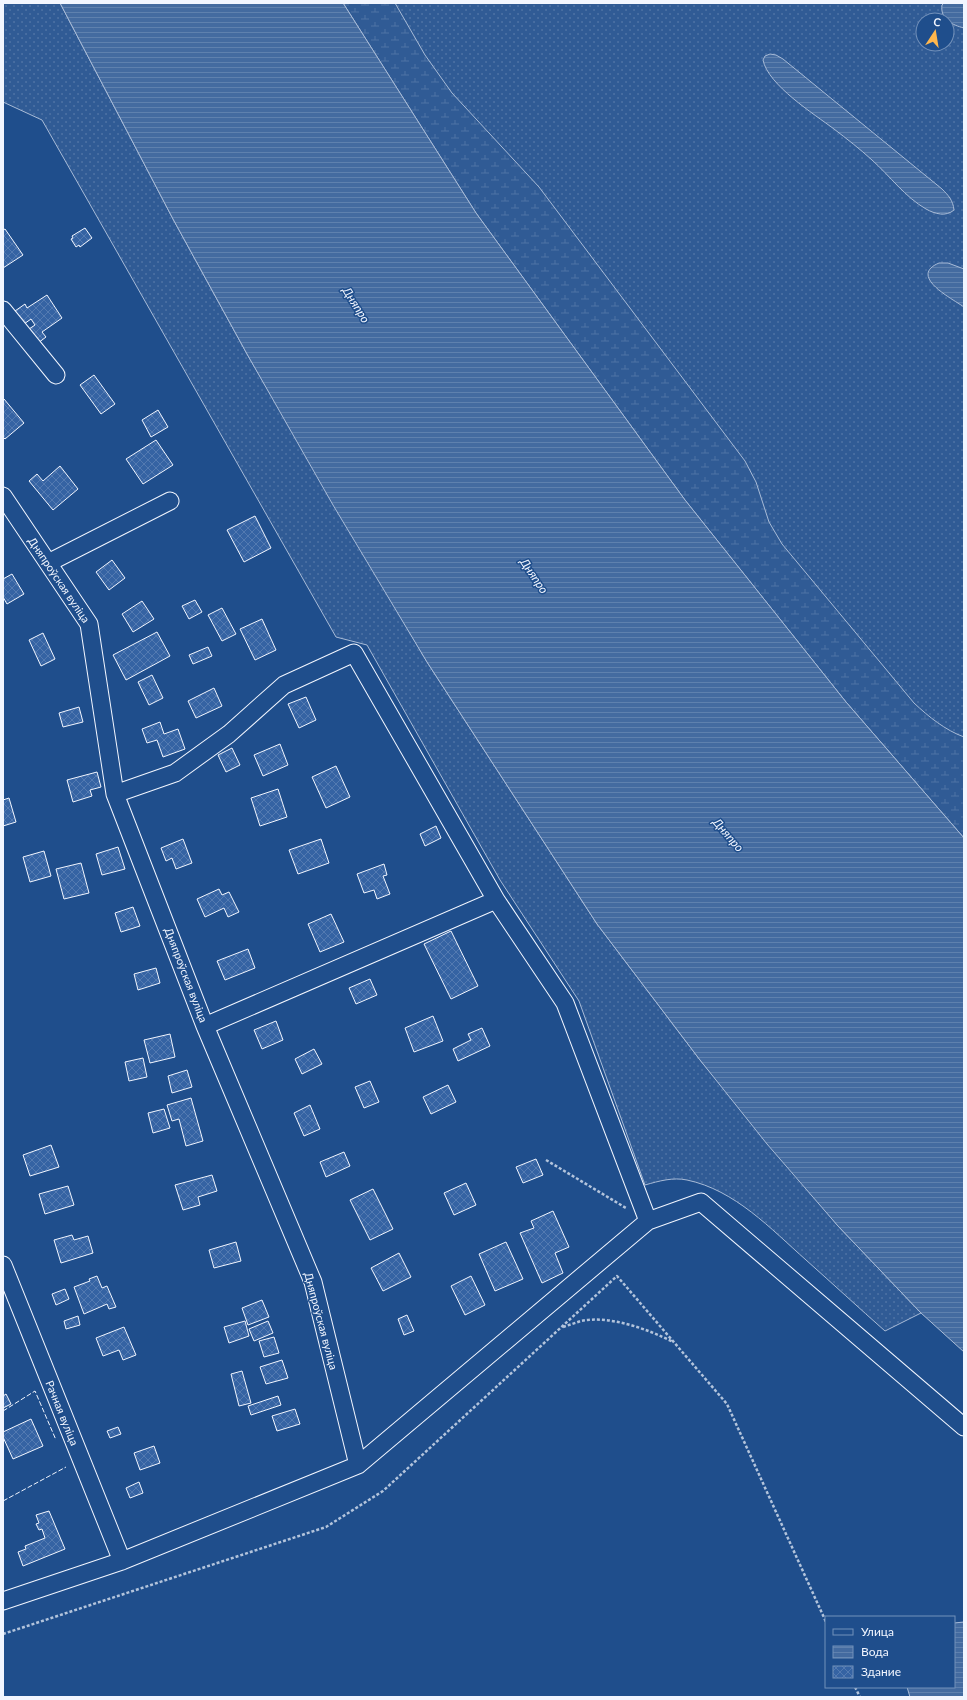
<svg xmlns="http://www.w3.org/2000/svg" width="967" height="1700" viewBox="0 0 967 1700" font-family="Lato,sans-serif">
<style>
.grass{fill:url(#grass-dots);stroke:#a8bbd7;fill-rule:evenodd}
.wetland{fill:url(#wetland-marsh);stroke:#a8bbd7}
.water{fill:url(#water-rules);stroke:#a8bbd7}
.building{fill:url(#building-cross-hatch);stroke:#f2f6ff}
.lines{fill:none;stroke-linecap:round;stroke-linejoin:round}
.minor-casing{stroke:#f2f6ff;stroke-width:19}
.path{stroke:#b3c4dc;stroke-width:2.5;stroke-dasharray:3 2;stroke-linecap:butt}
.minor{stroke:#1f4e8c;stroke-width:17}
.fence{stroke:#f2f6ff;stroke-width:1;stroke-dasharray:5 2;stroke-linecap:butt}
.labels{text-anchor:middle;stroke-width:3;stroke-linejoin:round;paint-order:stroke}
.street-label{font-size:11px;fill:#f2f6ff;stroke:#1f4e8c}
.water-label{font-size:12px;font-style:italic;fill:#f2f6ff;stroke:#1f4e8c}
</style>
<defs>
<pattern id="grass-dots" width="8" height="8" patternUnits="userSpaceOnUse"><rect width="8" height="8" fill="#305b95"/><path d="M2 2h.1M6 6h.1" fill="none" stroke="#4e73a5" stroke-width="1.8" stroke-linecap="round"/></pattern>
<pattern id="wetland-marsh" width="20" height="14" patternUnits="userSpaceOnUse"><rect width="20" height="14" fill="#305b95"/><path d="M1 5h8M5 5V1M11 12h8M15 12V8" fill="none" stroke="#4e73a5"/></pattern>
<pattern id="water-rules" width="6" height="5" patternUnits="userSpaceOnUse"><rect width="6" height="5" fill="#446ba0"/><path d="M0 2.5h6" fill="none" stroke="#5f81ae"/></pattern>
<pattern id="building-cross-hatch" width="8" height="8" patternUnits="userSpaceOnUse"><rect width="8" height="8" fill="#3563a3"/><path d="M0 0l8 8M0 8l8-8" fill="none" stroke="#537ab1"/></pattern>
</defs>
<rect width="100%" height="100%" fill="#1f4e8c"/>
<path class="grass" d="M3,3H60L173,219L247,354L427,662L597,924L700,1060L838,1226L921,1313L885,1331C859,1308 833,1284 806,1260C771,1229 735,1190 687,1180C673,1177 659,1181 645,1185L579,1001L500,880L367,645L336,637L42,120L3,102Z
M343,3H964V838L846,702L766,604ZM923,20H947V44H923Z"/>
<path class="wetland" d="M343,3H395L425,55L452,93L539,187L745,461L756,482L769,522L782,544L914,703C929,717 945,730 964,737V838L846,702L685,500L476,213Z"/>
<path class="water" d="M60,3H343L476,213L685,500L846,702L964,838V1352L921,1313L838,1226L767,1144L700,1060L597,924L427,662L333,505L247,354L173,219Z
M944,3H964V28C952,25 940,19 942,5Z
M770,54L776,55L783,59L942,189C948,195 953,200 954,210C946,217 935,214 926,209C905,197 890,176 872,160C860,149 847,139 834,129C814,114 768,85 763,60L765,56Z
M939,263H948L964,269V307C951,298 908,276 939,263Z
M964,1622V1697H910L907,1687H954V1623Z"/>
<path class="building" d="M85,228L92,238L80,247L79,245L76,247L71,239L73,238L72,236Z
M5,229L23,255L3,268V230Z
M47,295L62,318L42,332L46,337L38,343L29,329L35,325L31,319L24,324L15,311L25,304L27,308Z
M94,375L115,404L101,414L80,385Z
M4,399L24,423L5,439L3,437V400Z
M158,410L168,427L151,437L142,420Z
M156,440L173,465L143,484L126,459Z
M60,466L78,489L53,510L29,481L37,474L43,481Z
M255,516L271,548L244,562L227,530Z
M112,560L125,578L109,590L96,572Z
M12,574L24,594L7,604L3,597V579Z
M195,600L202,612L189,619L182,606Z
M142,601L154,619L133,632L122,614Z
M222,608L236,634L222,641L208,615Z
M262,619L276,650L255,660L240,629Z
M157,632L170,656L126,680L113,655Z
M43,633L55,659L41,666L29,640Z
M208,647L212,656L193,664L189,655Z
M152,675L163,698L149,705L138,682Z
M214,688L222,706L196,718L188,701Z
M306,697L316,720L299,728L288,704Z
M79,707L83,722L63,727L59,713Z
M160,722L164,734L178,729L185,749L163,757L157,740L147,743L142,729Z
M280,744L288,765L263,776L254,755Z
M232,748L240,765L226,772L218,755Z
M336,766L350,797L326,808L312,777Z
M97,772L101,787L90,790L92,796L73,802L67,780Z
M278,789L287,817L260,826L251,798Z
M9,798L16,822L3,826V800Z
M436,826L441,838L425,846L420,834Z
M183,839L192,863L176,869L172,858L166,861L161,848Z
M321,839L329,863L298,874L289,850Z
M118,847L125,869L102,875L96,854Z
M44,851L51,876L30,882L23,857Z
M81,863L89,893L64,899L56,869Z
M384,864L387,875L383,876L390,894L377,899L374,890L364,893L357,874Z
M219,889L222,895L229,892L239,912L228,917L224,908L205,917L197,899Z
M133,907L140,926L121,932L115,913Z
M331,914L344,942L320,952L308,924Z
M451,931L478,986L451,999L424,944Z
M248,949L255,968L225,980L217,961Z
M156,968L160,983L138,990L134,974Z
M370,979L377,995L356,1004L349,988Z
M433,1016L443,1041L414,1052L405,1028Z
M276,1021L283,1040L262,1049L254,1030Z
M482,1028L490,1046L458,1061L453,1049L471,1040L468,1034Z
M170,1034L175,1057L150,1063L144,1040Z
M314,1049L322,1064L302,1074L295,1059Z
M143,1058L147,1077L129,1081L125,1062Z
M187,1070L192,1087L172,1093L168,1076Z
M370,1081L379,1102L364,1108L355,1087Z
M448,1085L456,1102L431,1114L423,1097Z
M191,1098L203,1141L186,1146L179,1119L172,1121L167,1105Z
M310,1105L320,1129L304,1136L294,1113Z
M164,1109L170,1128L153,1133L148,1113Z
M51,1145L59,1167L30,1176L23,1155Z
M344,1152L350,1166L326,1177L320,1162Z
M536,1159L543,1175L523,1183L516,1167Z
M212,1175L217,1191L198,1197L200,1205L183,1210L175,1185Z
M466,1183L476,1205L454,1215L444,1193Z
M68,1186L74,1205L45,1214L39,1194Z
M373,1189L393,1229L370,1240L350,1200Z
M553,1211L569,1247L555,1253L563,1273L542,1283L520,1233L534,1228L531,1221Z
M72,1235L74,1240L88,1236L93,1253L61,1263L54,1240Z
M236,1242L241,1261L214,1268L209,1250Z
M506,1242L523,1279L495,1291L479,1254Z
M399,1253L411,1277L383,1291L371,1268Z
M97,1276L102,1288L107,1286L116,1307L109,1309L107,1304L84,1314L74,1287L90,1281L89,1279Z
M471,1276L485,1305L465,1315L451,1286Z
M65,1289L69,1299L56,1305L52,1294Z
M262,1300L269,1317L248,1325L242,1308Z
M407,1315L414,1331L404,1335L398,1319Z
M78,1316L80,1325L66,1329L64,1321Z
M245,1321L249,1336L229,1343L224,1327Z
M268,1321L273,1333L254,1341L249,1329Z
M124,1327L136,1355L123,1360L119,1350L103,1356L96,1338Z
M274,1337L279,1353L264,1357L259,1341Z
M282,1360L288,1378L266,1384L260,1367Z
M242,1371L251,1403L239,1406L231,1374Z
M6,1394L11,1404L3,1408V1396Z
M278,1396L281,1405L251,1415L248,1406Z
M295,1409L300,1424L277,1431L272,1416Z
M31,1419L43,1446L13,1459L3,1437V1432Z
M118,1427L121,1434L110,1438L107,1431Z
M154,1446L160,1463L140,1470L134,1453Z
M139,1482L143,1493L130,1498L126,1488Z
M49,1511L65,1549L23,1566L18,1552L26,1549L25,1546L45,1538L42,1529L39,1530L36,1524L39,1523L36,1515Z"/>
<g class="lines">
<g class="minor-casing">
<path id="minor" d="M3,310L56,375
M3,496L89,624L115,794L205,1026L313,1282L358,1465
M48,563L170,501
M115,794L175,773L229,734L284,685L354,653L496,900L205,1026
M496,900L565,1003L648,1221
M3,1265L122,1561
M3,1601L122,1561L358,1465L648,1221L701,1202L964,1427"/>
</g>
<path class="path" d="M546,1160L626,1208
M563,1327C569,1325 575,1323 581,1321C609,1315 648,1329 673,1342
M3,1634L326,1527L383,1491L617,1276L727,1404L826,1622
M855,1687L860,1697"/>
<use href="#minor" class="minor"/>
<path class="fence" d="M3,1411L35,1391L56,1440
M3,1501L66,1467"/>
</g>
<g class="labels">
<g class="street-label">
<text transform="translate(59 580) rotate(56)" y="4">Дняпроўская вуліца</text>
<text transform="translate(186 975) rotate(69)" y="4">Дняпроўская вуліца</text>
<text transform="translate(321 1321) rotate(75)" y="4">Дняпроўская вуліца</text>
<text transform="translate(62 1413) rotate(68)" y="4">Рачная вуліца</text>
</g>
<g class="water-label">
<text transform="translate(356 305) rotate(58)" y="4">Дняпро</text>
<text transform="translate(534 576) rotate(56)" y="4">Дняпро</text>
<text transform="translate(728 835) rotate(49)" y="4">Дняпро</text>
</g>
</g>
<rect width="967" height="1700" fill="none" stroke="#f2f6ff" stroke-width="8"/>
<rect x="825" y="1616" width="130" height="72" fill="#1f4e8c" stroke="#7391ba"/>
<rect x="833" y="1629" width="20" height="6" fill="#1f4e8c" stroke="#7391ba"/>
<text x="861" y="1636" font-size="12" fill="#f2f6ff">Улица</text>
<rect x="833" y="1646" width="20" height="12" fill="url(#water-rules)" stroke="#7391ba"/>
<text x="861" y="1656" font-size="12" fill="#f2f6ff">Вода</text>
<rect x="833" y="1666" width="20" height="12" fill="url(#building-cross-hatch)" stroke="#7391ba"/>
<text x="861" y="1676" font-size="12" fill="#f2f6ff">Здание</text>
<g transform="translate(935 32) rotate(12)"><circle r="19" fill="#1f4e8c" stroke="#7391ba"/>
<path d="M0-3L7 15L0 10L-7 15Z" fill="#ffb74d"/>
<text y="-6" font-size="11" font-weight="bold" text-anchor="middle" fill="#f2f6ff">С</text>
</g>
</svg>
